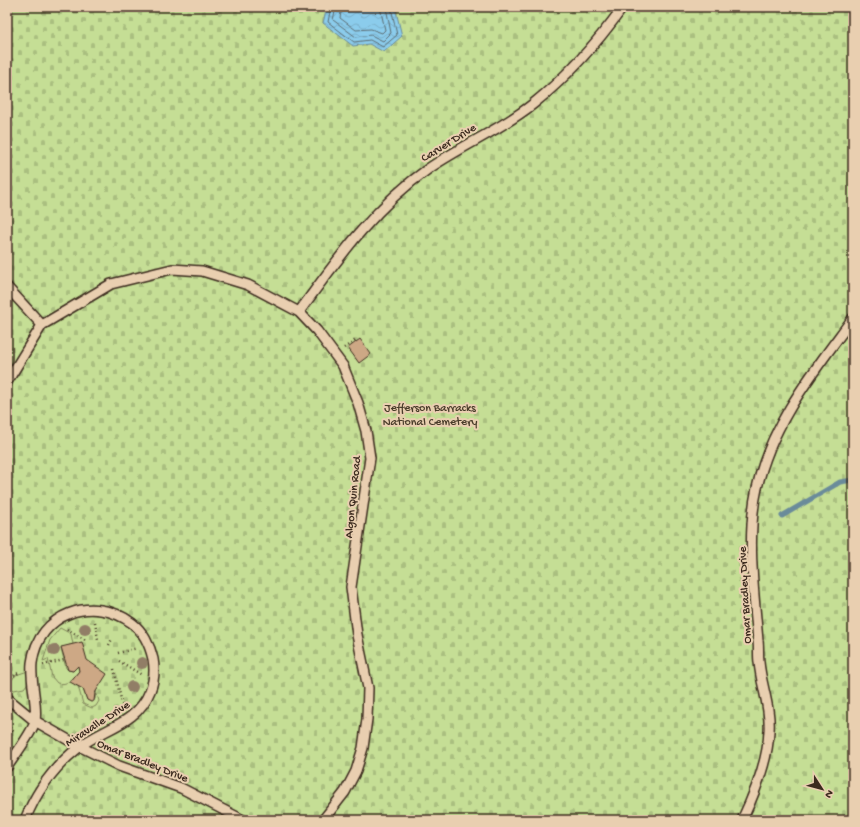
<svg xmlns="http://www.w3.org/2000/svg" width="860" height="827" viewBox="0 0 860 827" font-family="'Gochi Hand',sans-serif">
<style>
.cemetery{fill:url(#cemetery-stones);stroke:#80845a}
.garden{fill:#c5de95;stroke:#80845a}
.water{fill:url(#water-waves);stroke:#6b8b9a}
.lines{fill:none;stroke-linecap:round;stroke-linejoin:round}
.shore{stroke:#5b6b70;stroke-width:1}
.stream{stroke:#6b8b9a;stroke-width:5}
.building{fill:#cda885;stroke:#3b2a1e}
.service-casing{stroke:#3b2a1e;stroke-width:12}
.path{stroke:#3b2a1e;stroke-width:2.5;stroke-dasharray:1 3;stroke-linecap:butt}
.service{stroke:#e9cfb0;stroke-width:9}
.tree{fill:#917e66}
.labels{text-anchor:middle;stroke-width:4;stroke-linejoin:round;paint-order:stroke}
.street-label{font-size:12px;fill:#3b2a1e;stroke:#e9cfb0}
.park-label{font-size:12px;fill:#493c2a;stroke:#e9cfb0}
</style>
<defs>
<pattern id="cemetery-stones" width="16" height="16" patternUnits="userSpaceOnUse"><rect width="16" height="16" fill="#c5de95"/><path d="M2 7V4a2 2 0 0 1 4 0v3zM10 15v-3a2 2 0 0 1 4 0v3z" fill="#aabf80"/></pattern>
<pattern id="water-waves" width="16" height="10" patternUnits="userSpaceOnUse"><rect width="16" height="10" fill="#8bccec"/><path d="M0 5q4-4 8 0t8 0" fill="none" stroke="#79afca"/></pattern>
</defs>
<rect width="100%" height="100%" fill="#e9cfb0"/>
<filter id="ink" filterUnits="userSpaceOnUse"><feTurbulence type="fractalNoise" baseFrequency=".025" numOctaves="2"/><feDisplacementMap in="SourceGraphic" scale="8" xChannelSelector="R" yChannelSelector="G"/><feConvolveMatrix kernelMatrix="1 2 1 2 8 2 1 2 1" color-interpolation-filters="sRGB"/></filter>
<g filter="url(#ink)">
<path class="cemetery" d="M7,7H853V820H7Z"/>
<path class="garden" d="M60,628L71,634L73,644L61,648L66,668L68,670L73,671L78,666L79,671C72,679 68,686 57,683L52,677L48,659L43,661L50,640Z
M28,671L27,684L24,688L14,690L7,685L16,675Z
M78,686L83,689L87,700L91,702L95,699L96,691L99,701L96,706L92,708L83,704Z"/>
<path class="water" d="M327,7H395L402,36L384,52L369,44L353,46L323,23Z"/>
<g class="lines">
<path class="shore" d="M331,7L328,22L354,42L370,40L383,47L397,35L391,7
M336,7L333,20L356,37L371,35L383,41L391,33L386,7
M342,7L340,18L356,30L371,29L382,33L385,30L380,7"/>
<path class="stream" d="M782,516L840,482L853,480"/>
</g>
<path class="building" d="M360,339L371,354L359,363L348,348Z
M82,642L87,660L107,674L95,693L94,701L91,702L87,700L83,689L70,682L79,671L78,666L73,671L68,670L61,647Z"/>
<g class="lines">
<g class="service-casing">
<path id="service" d="M7,287L42,325
M299,312C337,260 375,206 428,169C461,146 502,129 533,104C568,76 597,43 623,7
M7,382L42,325L111,284L172,269L202,271L248,285L299,312L317,331L343,366L358,403L366,431L370,458L351,587L357,635L368,688L367,719L363,748L356,771L345,792L323,820
M7,698L35,721L79,746L119,766L181,788L243,820
M7,767C13,758 34,730 35,721C38,706 30,681 32,663C38,613 93,594 132,623C143,631 150,646 153,659C155,670 154,681 150,691C137,725 102,728 78,748C54,767 36,792 25,820
M742,820C755,793 768,761 769,731C771,708 761,685 759,662C758,655 759,648 758,641C754,592 746,536 757,488C771,423 815,370 853,318"/>
</g>
<path class="path" d="M344,348L357,339
M95,622L98,639
M67,629L87,641
M109,645L112,639
M118,653L137,648
M119,661L142,675
M43,665L64,660
M114,669L123,708
M7,680L20,672
M7,725L15,733"/>
<use href="#service" class="service"/>
</g>
<g class="tree">
<circle cx="85" cy="629" r="6"/>
<circle cx="54" cy="650" r="6"/>
<circle cx="142" cy="663" r="6"/>
<circle cx="132" cy="687" r="6"/>
</g>
</g>
<g class="labels">
<g class="street-label">
<text transform="translate(448 142) rotate(-32)" y="4">Carver Drive</text>
<text transform="translate(352 497) rotate(-84)" y="4">Algon Quin Road</text>
<text transform="translate(744 595) rotate(-93)" y="4">Omar Bradley Drive</text>
<text transform="translate(97 723) rotate(-33)" y="4">Miravalle Drive</text>
<text transform="translate(143 760) rotate(22)" y="4">Omar Bradley Drive</text>
</g>
<g class="park-label">
<text x="430" y="411">Jefferson Barracks<tspan x="430" dy="14">National Cemetery</tspan></text>
</g>
</g>
<rect width="860" height="827" fill="none" stroke="#e9cfb0" stroke-width="24"/>
<rect x="12" y="12" width="836" height="803" fill="none" stroke="#3b2a1e" stroke-width="1.5" filter="url(#ink)"/>
<g transform="translate(822 789) rotate(126)" stroke="#e9cfb0" stroke-width="3" paint-order="stroke">
<path d="M0-3L7 15L0 10L-7 15Z" fill="#3b2a1e"/>
<text y="-6" font-size="11" font-weight="bold" text-anchor="middle" fill="#3b2a1e">N</text>
</g>
</svg>
